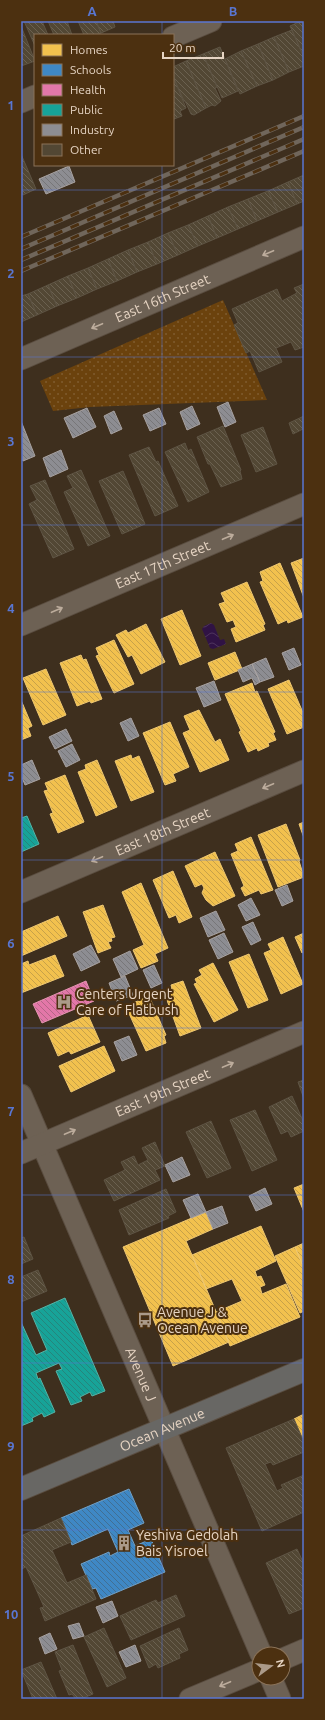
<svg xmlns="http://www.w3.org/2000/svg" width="325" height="1720" viewBox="0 0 325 1720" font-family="Ubuntu,sans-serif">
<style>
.garden{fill:url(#garden-dots)}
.water{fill:url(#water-waves)}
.homes{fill:url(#homes-back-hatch);stroke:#eec771}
.schools{fill:url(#schools-back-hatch);stroke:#719fc4}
.health{fill:url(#health-back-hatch);stroke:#e493b0}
.public{fill:url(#public-back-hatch);stroke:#55b2a5}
.industry{fill:url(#industry-back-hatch);stroke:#a8a2a1}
.building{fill:url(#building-back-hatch);stroke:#5e5444}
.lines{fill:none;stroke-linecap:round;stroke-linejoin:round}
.minor-casing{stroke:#5a4d40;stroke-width:23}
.major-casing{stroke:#5a4d40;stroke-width:24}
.minor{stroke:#6d6154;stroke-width:21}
.major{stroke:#686764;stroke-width:22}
.rail-casing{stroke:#70665b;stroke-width:4.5}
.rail{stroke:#4c3010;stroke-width:3;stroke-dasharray:9;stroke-linecap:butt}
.oneway{stroke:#bcac9c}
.grid{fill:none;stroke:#5976d2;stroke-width:1;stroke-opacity:0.55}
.labels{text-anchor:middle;stroke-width:4;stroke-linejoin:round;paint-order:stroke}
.street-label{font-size:14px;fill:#e6d4c3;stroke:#4c3010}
.poi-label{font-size:14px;fill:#e6d4c3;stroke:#4c3010;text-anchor:start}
.neatline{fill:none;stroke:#5976d2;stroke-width:1.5}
.grid-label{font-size:13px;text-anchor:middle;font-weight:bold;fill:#5976d2}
</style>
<defs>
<pattern id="garden-dots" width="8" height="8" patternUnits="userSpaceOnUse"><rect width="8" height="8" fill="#6b420d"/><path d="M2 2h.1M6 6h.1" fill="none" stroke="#805c2f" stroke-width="1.8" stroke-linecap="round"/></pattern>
<pattern id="water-waves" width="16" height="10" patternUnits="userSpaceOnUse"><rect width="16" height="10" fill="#301344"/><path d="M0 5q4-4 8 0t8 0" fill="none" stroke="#4e345d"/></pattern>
<pattern id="homes-back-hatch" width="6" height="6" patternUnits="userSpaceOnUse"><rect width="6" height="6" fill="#f2c14e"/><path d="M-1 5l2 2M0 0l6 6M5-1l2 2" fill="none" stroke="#c7a149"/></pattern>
<pattern id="schools-back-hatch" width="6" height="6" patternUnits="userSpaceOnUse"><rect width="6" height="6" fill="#3f88c5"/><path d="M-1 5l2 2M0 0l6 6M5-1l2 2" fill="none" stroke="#416f94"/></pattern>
<pattern id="health-back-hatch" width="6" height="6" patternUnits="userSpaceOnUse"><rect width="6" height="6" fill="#e377a8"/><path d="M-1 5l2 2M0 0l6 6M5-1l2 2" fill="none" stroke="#b46687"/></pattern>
<pattern id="public-back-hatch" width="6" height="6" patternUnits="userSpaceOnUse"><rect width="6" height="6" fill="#17a398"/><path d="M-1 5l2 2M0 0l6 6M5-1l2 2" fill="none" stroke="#25857c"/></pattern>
<pattern id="industry-back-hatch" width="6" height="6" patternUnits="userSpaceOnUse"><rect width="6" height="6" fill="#8d8d92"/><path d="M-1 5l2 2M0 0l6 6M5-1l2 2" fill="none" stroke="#777678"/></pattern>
<pattern id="building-back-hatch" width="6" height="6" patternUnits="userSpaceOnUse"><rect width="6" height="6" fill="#524734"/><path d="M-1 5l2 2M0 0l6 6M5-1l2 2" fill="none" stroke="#6b6150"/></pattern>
</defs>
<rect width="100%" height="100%" fill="#3e2f1e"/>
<path class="garden" d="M223,300L267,400L90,407L53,411L40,381Z"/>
<path class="water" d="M211,623L214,625L220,640L224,639L226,644L213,649L210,648L202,629L204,626Z"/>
<path class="homes" d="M304,558V598L291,563Z
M280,563L303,617L288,623L287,620L278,624L260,582L263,581L260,572Z
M247,582L265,624L263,625L265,630L236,642L231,629L236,627L233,620L227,622L219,604L225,602L221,593Z
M182,610L201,656L180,665L161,619Z
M146,624L165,662L141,674L132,655L128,657L116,635L126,630L128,633Z
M114,640L134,684L114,693L96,656L99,655L96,648Z
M235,652L242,669L215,680L208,663Z
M81,655L83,660L86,659L102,699L91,703L90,701L77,706L60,663Z
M46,669L66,715L43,725L23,678Z
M289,680L304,715V727L287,734L268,689Z
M252,683L255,692L257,691L275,732L273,733L276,740L268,743L269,746L258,751L257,748L248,752L239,732L241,731L225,694Z
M21,700L32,726L28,728L31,736L21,740Z
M199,710L215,742L220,739L229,760L200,772L183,733L190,730L184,716Z
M170,722L189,767L173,774L176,781L165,785L143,733Z
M131,755L132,759L139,756L154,792L131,801L115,761Z
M97,760L117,807L96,816L78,772L86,769L85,765Z
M65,775L84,822L58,833L50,814L53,813L44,791L48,790L45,783Z
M304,822V838L299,824Z
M286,824L300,860L299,861L304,877L278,887L258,835Z
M251,837L273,890L261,894L259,890L245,896L241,888L244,886L231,854L238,851L235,844Z
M215,852L235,896L213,906L206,900L202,893L204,888L202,884L195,887L185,866Z
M173,871L192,917L179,923L176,915L169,918L153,880Z
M141,883L168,948L155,954L158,961L141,968L133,950L144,945L122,892Z
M103,905L115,937L111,938L112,941L108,942L111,948L98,953L83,912Z
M58,916L67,936L21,956V932Z
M304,933V952L302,953L295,937Z
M283,937L303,984L281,994L264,953L271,950L268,944Z
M249,954L268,1000L248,1008L229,962Z
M55,955L64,976L21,993V964L28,961L29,965Z
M213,963L238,1010L214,1022L194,984L197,983L195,979L202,975L199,970Z
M183,981L201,1028L180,1036L164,992L172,989L171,985Z
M149,996L166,1035L164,1036L166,1043L146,1051L127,1009L132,1007L131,1004Z
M88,1015L100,1042L71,1054L69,1051L58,1056L48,1033Z
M104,1046L115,1071L71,1092L59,1066Z
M304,1184V1212L294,1188Z
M206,1212L213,1229L186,1241L229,1342L173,1366L123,1247Z
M261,1226L276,1261L255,1271L257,1277L261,1276L265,1285L260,1287L262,1294L286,1284L300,1317L230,1346L216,1312L242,1301L232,1279L206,1289L192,1255Z
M304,1243V1268L295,1247Z
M295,1247L304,1268V1311L300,1313L275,1256Z
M304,1414V1442L294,1419Z"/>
<path class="schools" d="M129,1489L144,1523L128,1530L135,1546L151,1539L165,1572L101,1599L96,1588L92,1589L81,1564L109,1552L110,1556L118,1552L108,1529L72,1545L61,1518Z"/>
<path class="health" d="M86,981L94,1001L42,1023L33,1004Z"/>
<path class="public" d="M27,816L39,844L21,852V818Z
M65,1298L105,1391L92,1396L90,1392L80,1397L82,1401L71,1405L56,1371L62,1369L59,1363L36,1373L38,1379L40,1378L55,1412L44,1417L42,1413L32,1418L33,1421L21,1426V1322L36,1355L47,1350L31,1313Z"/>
<path class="industry" d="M69,166L75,182L46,194L39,179Z
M228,402L236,422L225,427L217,407Z
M192,406L200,424L187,430L180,412Z
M87,408L96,427L73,438L64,418Z
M159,408L166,424L150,431L143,415Z
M114,411L122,429L111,434L104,416Z
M21,421L35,456L23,461L21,457Z
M61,450L68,469L50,477L43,458Z
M294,648L301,665L289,670L282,653Z
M266,658L274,677L260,682L252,664Z
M252,664L260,682L255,685L252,678L243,682L238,670Z
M214,681L221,700L204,707L196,688Z
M131,718L139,736L128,741L120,723Z
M66,729L72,741L55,749L49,737Z
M72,744L80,760L66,767L58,751Z
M32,760L40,779L25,785L21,775V765Z
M287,885L293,901L282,906L275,890Z
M251,898L260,915L246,921L238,905Z
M216,911L225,930L208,937L200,918Z
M253,922L261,940L251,945L242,927Z
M224,933L233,952L218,959L209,940Z
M91,945L100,962L81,971L73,954Z
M130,951L138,969L121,977L113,959Z
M154,965L162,983L151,988L143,970Z
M125,976L133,995L116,1001L109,983Z
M129,1036L137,1055L122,1061L114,1042Z
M182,1157L190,1175L173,1182L165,1165Z
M265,1188L272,1204L256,1211L249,1196Z
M198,1194L206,1212L191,1218L183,1200Z
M222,1206L228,1223L213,1229L206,1212Z
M112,1601L118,1616L103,1623L96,1607Z
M79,1623L84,1636L73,1639L68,1626Z
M50,1633L57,1649L45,1654L39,1638Z
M135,1645L141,1661L126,1667L119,1652Z"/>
<path class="building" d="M24,21H42L48,35H35V46Z
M48,21H67L72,35H54Z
M78,21H96L101,33L95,35H84Z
M96,21H113L115,27L101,33Z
M301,21H304V54L303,55L290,26Z
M21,26L35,61L21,66Z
M292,30L304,58V66L289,72L274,37Z
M274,37L289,72L273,80L258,44Z
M258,44L273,80L257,86L241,51Z
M220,47L238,91L222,98L203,54Z
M241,51L257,86L240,94L225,59Z
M203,54L217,87L215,88L221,101L215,106L212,105L206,108L186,61Z
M186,61L206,108L194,115L191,114L185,101H184L173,76V67Z
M173,76L186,108L180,111L182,116L174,119L173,116Z
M21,154L36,189L23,195L21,190Z
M304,175V201L297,204L288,182Z
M288,182L297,204L278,212L268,191Z
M268,191L278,212L257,221L248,199Z
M248,199L257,221L238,229L228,207Z
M228,207L238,229L217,238L208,216Z
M208,216L217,238L198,246L188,225Z
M188,225L198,246L178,255L168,233Z
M168,233L178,255L157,264L148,242Z
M148,242L157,264L137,272L128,250Z
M128,250L137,272L117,281L108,259Z
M108,259L117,281L97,289L88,268Z
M88,268L97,289L77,298L68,276Z
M68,276L77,298L57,306L48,285Z
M304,284V347L295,350L291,342L276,348L282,362L259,372L250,351L246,353L234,325L238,323L232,309L277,289L282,301L297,293L294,288Z
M48,285L57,306L37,315L28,294Z
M28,294L37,315L21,322V296Z
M304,416V432L303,429L293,434L289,423Z
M223,426L241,470L240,471L242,479L221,487L210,464H208L197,437Z
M263,427L277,464L256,472L241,435Z
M185,443L188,451L191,449L209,492L188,502L165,452Z
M149,447L156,462L158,461L178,506L155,516L129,455Z
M81,470L110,536L88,546L64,492L73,488L67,476Z
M123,471L145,524L122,534L99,481Z
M45,480L74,549L53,558L29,504L37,500L30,486Z
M304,1080V1099L298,1082Z
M292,1096L304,1123L302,1125L304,1131L291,1137L288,1131L281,1134L269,1107Z
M255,1110L277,1160L252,1171L230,1120Z
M211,1121L231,1168L207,1178L186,1132Z
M155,1142L165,1166L155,1170L160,1180L114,1201L104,1180L125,1170L121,1162L134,1156L138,1165L148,1160L142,1148Z
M166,1189L176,1212L168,1216L169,1218L129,1235L119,1210Z
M24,1237L33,1259L21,1264V1238Z
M38,1270L47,1291L21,1302V1277Z
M294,1419L304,1442V1452L273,1465L271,1462L265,1464L277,1491L283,1488L281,1485L304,1475V1512L262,1531L226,1448Z
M61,1518L71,1542L52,1550L67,1583L86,1575L96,1599L45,1621L40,1608L44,1607L26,1567L21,1569V1536Z
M297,1549L304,1564V1608L289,1614L266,1563Z
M176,1595L185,1616L131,1640L120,1616L156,1600L158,1603Z
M104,1628L126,1678L107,1687L84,1637Z
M179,1628L188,1650L179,1654L180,1658L158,1668L156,1664L149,1668L140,1646Z
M73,1645L93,1694L81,1699H76L72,1694L69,1695L59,1671L62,1670L55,1652Z
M41,1662L57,1699H33L21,1670Z"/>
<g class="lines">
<g class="minor-casing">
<g id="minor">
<path d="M173,37L211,21"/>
<path d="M21,102L35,96"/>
<path id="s1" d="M21,359L304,237"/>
<path id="s2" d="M21,625L304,504"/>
<path id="s3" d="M21,892L304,771"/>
<path id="s4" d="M21,1095L261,1654"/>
<path id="s5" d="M21,1153L304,1032"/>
<path d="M283,1659L304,1650"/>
<path d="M271,1678L280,1699"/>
<path d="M190,1699L259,1670"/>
</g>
</g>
<g class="major-casing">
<g id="major">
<path id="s6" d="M21,1489L304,1370"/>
</g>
</g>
<use href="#minor" class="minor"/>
<use href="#major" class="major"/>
<g class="rail-casing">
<path id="rail" d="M21,237L304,116
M21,249L304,127
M21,260L304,139
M21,271L304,151"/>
</g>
<use href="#rail" class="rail"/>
</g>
<defs><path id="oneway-shaft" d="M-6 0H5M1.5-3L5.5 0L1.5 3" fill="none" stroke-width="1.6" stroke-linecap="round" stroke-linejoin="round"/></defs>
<g class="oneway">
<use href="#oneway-shaft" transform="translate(268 253) rotate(157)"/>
<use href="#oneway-shaft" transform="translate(97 326) rotate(157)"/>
<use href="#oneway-shaft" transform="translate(228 537) rotate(-23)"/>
<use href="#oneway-shaft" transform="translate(57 610) rotate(-23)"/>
<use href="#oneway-shaft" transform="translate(268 786) rotate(157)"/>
<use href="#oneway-shaft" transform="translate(97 859) rotate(157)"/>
<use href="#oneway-shaft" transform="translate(228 1065) rotate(-23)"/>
<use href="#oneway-shaft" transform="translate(70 1132) rotate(-23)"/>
<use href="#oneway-shaft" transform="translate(225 1684) rotate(157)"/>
</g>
<path class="grid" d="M162,21V35M162,165V1699M21,190H304M21,357H304M21,525H304M21,692H304M21,860H304M21,1028H304M21,1195H304M21,1363H304M21,1530H304"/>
<defs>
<g id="hospital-bare" transform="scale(1.2)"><path d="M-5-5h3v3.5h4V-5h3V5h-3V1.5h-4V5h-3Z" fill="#ab9a89" stroke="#4c3010" stroke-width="2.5" paint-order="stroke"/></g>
<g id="bus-bare" transform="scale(1.2)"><path d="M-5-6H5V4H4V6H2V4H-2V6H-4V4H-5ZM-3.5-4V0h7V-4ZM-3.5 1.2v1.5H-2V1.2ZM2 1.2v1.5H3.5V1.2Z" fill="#ab9a89" stroke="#4c3010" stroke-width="2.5" paint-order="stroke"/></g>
<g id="building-bare" transform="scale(1.2)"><path d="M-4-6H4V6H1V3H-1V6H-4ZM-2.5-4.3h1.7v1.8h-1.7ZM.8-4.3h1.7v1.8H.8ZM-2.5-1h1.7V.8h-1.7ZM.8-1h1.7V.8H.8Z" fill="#ab9a89" stroke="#4c3010" stroke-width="2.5" paint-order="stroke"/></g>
</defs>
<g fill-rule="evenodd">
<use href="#hospital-bare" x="64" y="1002"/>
<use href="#bus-bare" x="145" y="1320"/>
<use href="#building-bare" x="124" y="1543"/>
</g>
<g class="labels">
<g class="street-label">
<text dy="5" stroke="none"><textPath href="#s1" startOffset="154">East 16th Street</textPath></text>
<text dy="5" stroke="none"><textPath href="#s2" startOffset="154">East 17th Street</textPath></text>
<text dy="5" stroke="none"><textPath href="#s3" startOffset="154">East 18th Street</textPath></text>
<text dy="5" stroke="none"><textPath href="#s5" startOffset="154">East 19th Street</textPath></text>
<text dy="5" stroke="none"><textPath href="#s4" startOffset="304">Avenue J</textPath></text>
<text dy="5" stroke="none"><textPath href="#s6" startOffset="153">Ocean Avenue</textPath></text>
</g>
<g class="poi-label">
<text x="76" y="999">Centers Urgent<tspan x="76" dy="16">Care of Flatbush</tspan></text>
<text x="157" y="1317">Avenue J &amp;<tspan x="157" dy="16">Ocean Avenue</tspan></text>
<text x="136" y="1540">Yeshiva Gedolah<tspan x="136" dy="16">Bais Yisroel</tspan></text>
</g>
</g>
<rect width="325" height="1720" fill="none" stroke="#4c3010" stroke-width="44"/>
<rect x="34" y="34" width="140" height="132" fill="#4c3010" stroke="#8a7258"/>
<rect x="42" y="44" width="20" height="12" fill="#f2c14e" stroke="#8a7258"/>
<text x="70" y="54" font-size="12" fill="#e6d4c3">Homes</text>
<rect x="42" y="64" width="20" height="12" fill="#3f88c5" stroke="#8a7258"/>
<text x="70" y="74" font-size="12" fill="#e6d4c3">Schools</text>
<rect x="42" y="84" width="20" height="12" fill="#e377a8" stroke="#8a7258"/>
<text x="70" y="94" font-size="12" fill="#e6d4c3">Health</text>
<rect x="42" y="104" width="20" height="12" fill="#17a398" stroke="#8a7258"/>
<text x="70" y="114" font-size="12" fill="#e6d4c3">Public</text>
<rect x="42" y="124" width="20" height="12" fill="#8d8d92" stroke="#8a7258"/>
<text x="70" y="134" font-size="12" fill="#e6d4c3">Industry</text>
<rect x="42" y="144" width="20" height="12" fill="#524734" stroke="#8a7258"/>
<text x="70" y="154" font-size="12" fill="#e6d4c3">Other</text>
<g transform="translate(271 1666) rotate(75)"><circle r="19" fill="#4c3010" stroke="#8a7258"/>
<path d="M0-3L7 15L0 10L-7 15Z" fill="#ab9a89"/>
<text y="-6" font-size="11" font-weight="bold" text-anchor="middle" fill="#e6d4c3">N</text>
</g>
<path d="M163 52v6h60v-6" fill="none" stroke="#e6d4c3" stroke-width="2"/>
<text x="169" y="52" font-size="12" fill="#e6d4c3" stroke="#4c3010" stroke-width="3" paint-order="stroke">20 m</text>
<rect x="22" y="22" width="281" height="1676" class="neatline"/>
<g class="grid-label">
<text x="92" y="16">A</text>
<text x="233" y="16">B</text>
<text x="11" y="110">1</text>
<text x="11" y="278">2</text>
<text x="11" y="446">3</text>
<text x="11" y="613">4</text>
<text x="11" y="781">5</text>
<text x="11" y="948">6</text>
<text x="11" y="1116">7</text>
<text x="11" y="1284">8</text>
<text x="11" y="1451">9</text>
<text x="11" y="1619">10</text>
</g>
</svg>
